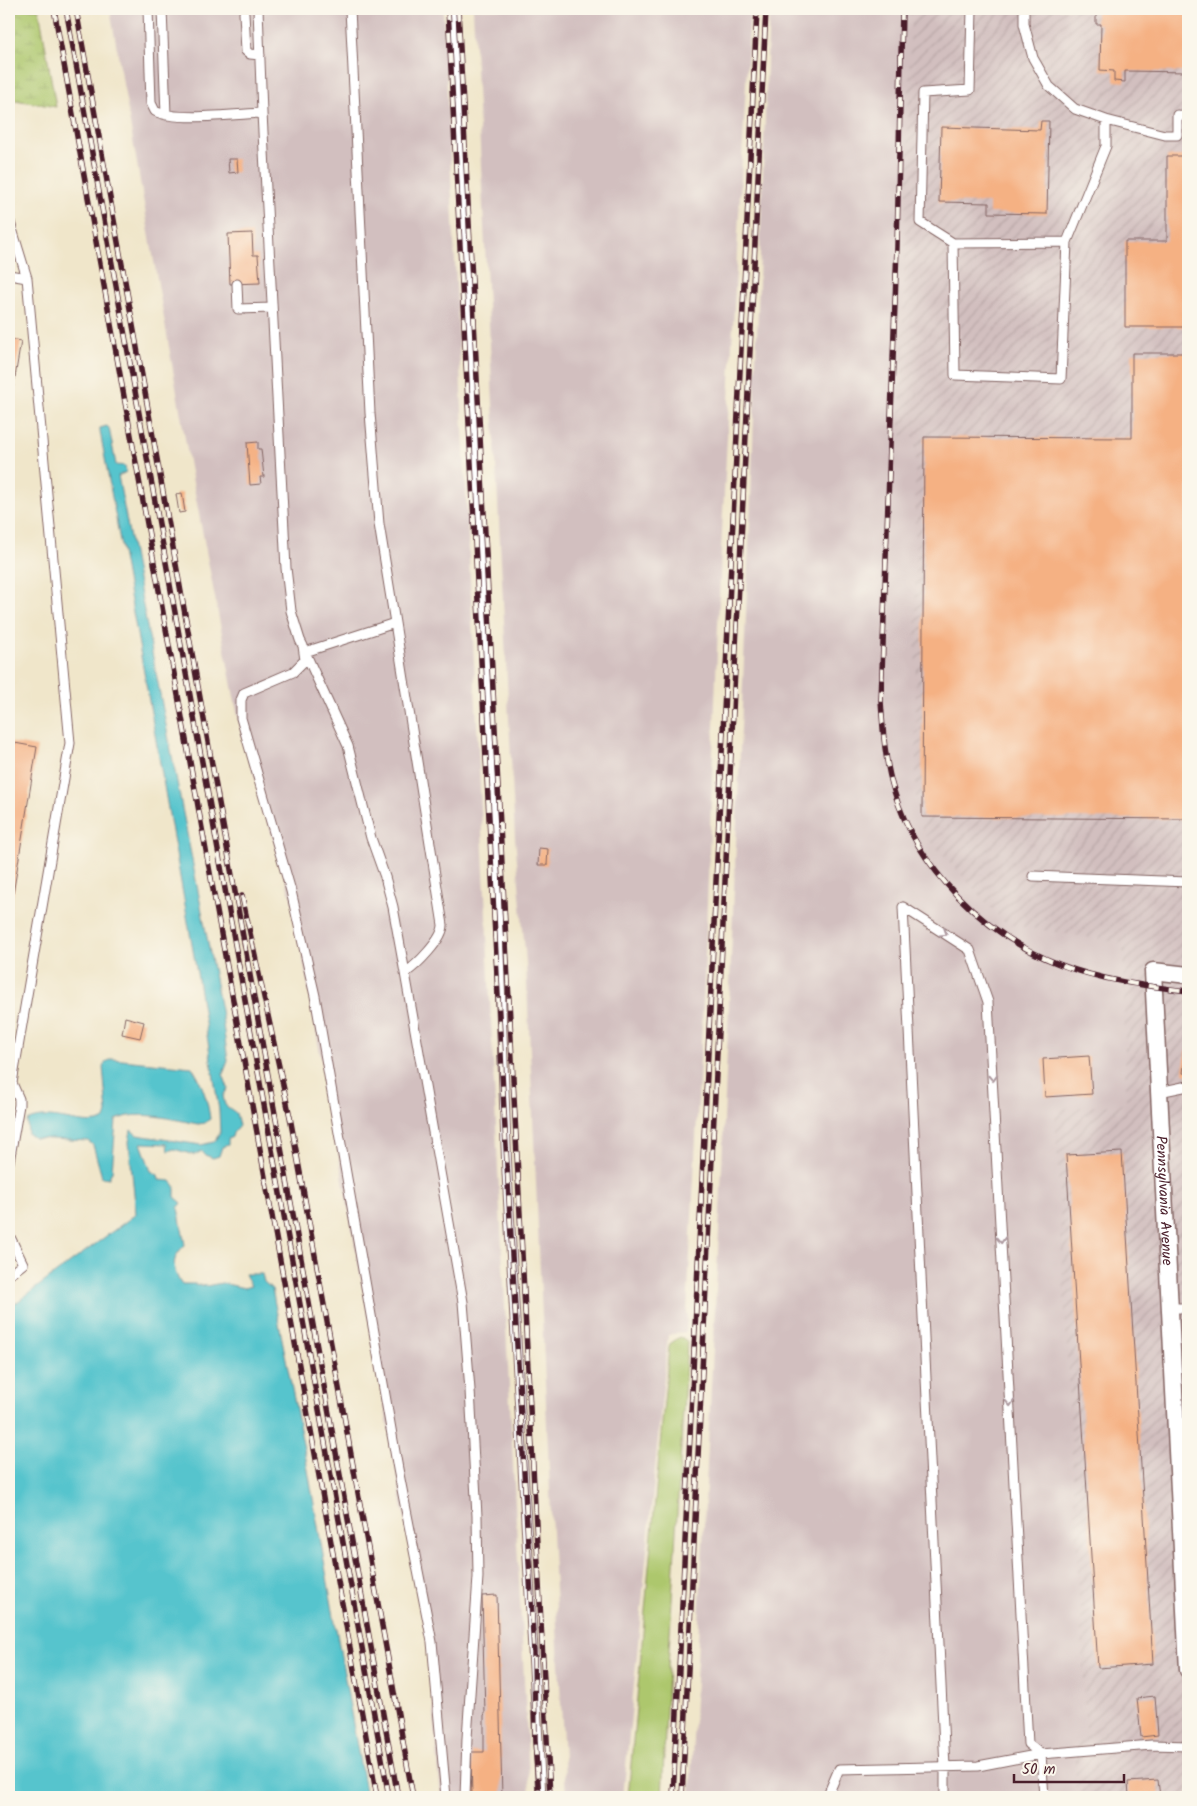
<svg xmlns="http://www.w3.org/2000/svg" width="1197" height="1806" viewBox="0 0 1197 1806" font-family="Kalam,sans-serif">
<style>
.industrial{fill:url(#industrial-furrows)}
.railway{fill:#d2bfbf}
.green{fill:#adc76d;stroke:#7c734c}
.wetland{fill:url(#wetland-marsh);stroke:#7c734c}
.water{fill:#56c4cd;stroke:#50727c}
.building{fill:#f5b183}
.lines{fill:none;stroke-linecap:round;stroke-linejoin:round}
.service-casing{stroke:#846563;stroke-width:11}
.minor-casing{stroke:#846563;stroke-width:19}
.service{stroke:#fff;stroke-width:9}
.minor{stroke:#fff;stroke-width:16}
.rail-casing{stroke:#4a1f2b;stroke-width:5.5}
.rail{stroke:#fbf7ec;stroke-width:4;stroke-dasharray:11;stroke-linecap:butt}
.oneway{stroke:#ae9aa0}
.labels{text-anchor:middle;stroke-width:4.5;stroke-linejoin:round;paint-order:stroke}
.street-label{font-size:15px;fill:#4a1f2b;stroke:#fbf7ec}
</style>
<defs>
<pattern id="industrial-furrows" width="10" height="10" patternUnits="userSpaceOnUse" patternTransform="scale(1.25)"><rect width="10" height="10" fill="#d2bfbf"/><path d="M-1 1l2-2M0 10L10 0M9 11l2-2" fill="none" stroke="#b6a4a4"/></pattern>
<pattern id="wetland-marsh" width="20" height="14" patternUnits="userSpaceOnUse" patternTransform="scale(1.25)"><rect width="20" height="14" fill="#adc76d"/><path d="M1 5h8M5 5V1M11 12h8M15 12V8" fill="none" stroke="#96aa5f"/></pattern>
</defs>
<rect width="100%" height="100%" fill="#fbf7ec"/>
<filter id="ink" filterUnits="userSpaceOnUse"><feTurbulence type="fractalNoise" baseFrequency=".02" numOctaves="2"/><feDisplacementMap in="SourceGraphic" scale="10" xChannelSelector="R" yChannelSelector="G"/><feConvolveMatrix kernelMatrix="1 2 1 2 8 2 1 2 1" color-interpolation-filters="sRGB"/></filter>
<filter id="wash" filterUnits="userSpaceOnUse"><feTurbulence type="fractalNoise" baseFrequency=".0096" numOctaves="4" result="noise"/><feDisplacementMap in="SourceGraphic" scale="20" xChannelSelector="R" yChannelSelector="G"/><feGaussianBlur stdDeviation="1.12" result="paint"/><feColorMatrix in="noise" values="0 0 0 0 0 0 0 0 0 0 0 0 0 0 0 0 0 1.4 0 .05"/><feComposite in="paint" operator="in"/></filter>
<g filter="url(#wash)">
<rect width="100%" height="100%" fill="#f0e6ca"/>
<path class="industrial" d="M788,9H1188V1797H713Z"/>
<path class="railway" d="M110,9H443L499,1189L530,1797H441L428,1647L293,905L242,736L234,697L190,467Z
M473,9H750L721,550L704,982L686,1332L668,1335L623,1797H566L551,1514L526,963L515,838Z
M769,9H911L900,435L915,437L916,800L923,833L1006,924L1123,943L1126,1104L1055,1109L1086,1737L1075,1738L1076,1797H690L720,1212L751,498Z"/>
<path class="green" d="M680,1337L683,1338L687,1343L668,1668L662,1797H628L669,1347L671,1343Z"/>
<path class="wetland" d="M9,9H39L56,107L9,99Z"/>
<path class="water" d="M107,426L109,428L116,465L125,466L126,472L118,476L221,1010L228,1061L223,1074L228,1088L223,1096L225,1105L236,1113L239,1126L233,1133L232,1137L228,1139V1145L222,1147L219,1156L213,1158L205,1155L202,1151L194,1155L174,1149L168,1151L167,1144L141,1143L151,1171L158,1175L159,1180L171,1181L175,1186V1197L182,1203L178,1208L185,1245C171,1258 172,1268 181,1284H195L206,1286L222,1283L244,1288L251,1286L245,1274H262L264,1282L272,1289L306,1459L366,1797H9V1308L136,1214L129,1142L131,1130L137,1135L201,1145L214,1142L220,1133L219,1110L197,973L145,678L100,431V428Z
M112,1059L192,1067C202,1082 208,1102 210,1119L205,1123L198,1124C175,1120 138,1109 116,1120L112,1171L109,1178L102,1177L93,1145L88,1141L34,1138L28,1134L27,1121C51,1108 86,1131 105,1119L107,1113L103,1067L106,1062Z"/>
<g id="blocks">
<path class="building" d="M1096,9H1188V72L1125,71V82L1114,81V71L1100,70L1101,24H1096Z
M1041,121H1049L1047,214L989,213V203L939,202L941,127L1040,130Z
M1167,156H1188V327H1125V241H1167Z
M228,159H237L238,172L229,173Z
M252,233L253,255H258L260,283L230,284L228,234Z
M9,339L21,341L10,408H9Z
M1132,353H1188V819L922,817L924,437L1132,438Z
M258,442V449H261L264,477H260L261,484L250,485L247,443Z
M182,493L185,512L179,513L176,494Z
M9,742L37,747L10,913H9Z
M539,848L548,849L547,865H538Z
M125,1017L144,1022L140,1038L122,1034Z
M1187,1046H1188V1074L1183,1073Z
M1089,1056L1092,1094L1045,1097L1043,1059Z
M1188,1125V1163H1187L1185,1127Z
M1122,1152L1153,1664L1098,1668L1066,1155Z
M497,1595L502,1797H472L471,1752H484V1715L485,1714L482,1596Z
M1155,1696L1158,1735L1141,1737L1137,1698Z
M1158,1780L1160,1797H1129L1128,1782Z"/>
</g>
</g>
<g filter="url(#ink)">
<use href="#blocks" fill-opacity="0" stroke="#846563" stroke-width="1"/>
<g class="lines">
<g class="service-casing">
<path id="service" d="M148,9L151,103L155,111C174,122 238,114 262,113L286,568L291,611L300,640L303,646L305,660L293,672L244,693L241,700V718L291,891L315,996L398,1469L432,1642L446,1797
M162,9L166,115
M258,9L262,113
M350,9L370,413L379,524L395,623L305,652L348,746L371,838L385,877L393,907L405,973C417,965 443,939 443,925L395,623
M452,9L498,925L507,1173L541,1797
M1024,9V24L1033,58L1049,86L1075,109L1106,120
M244,13L246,51L250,54L260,55
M9,219L27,278
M1067,242L953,243L955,375L1061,379L1067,242L1106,146V120L1165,135H1177V115L1188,116
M953,243L920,222L923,93L970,90L972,9
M9,275L27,278L70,743L12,1083L9,1082
M237,284L238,309L272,308
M1033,876L1188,882
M903,907L970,950L988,1002L1028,1744L1041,1754
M903,907L945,1767V1797
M405,973L463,1302L470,1390L477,1516L478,1577L467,1738L465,1797
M1159,1092L1188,1086
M9,1162L19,1105V1099L12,1083
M9,1235L23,1264L9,1275
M1170,1308H1188
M827,1797L839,1769L978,1766L1041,1754
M1044,1797L1041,1754L1152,1745L1188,1746"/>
</g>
<g class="minor-casing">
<g id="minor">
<path id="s1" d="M1188,975L1153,971L1188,1670"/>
</g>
</g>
<use href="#service" class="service"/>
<use href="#minor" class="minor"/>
<g class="rail-casing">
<path id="rail" d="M54,9L377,1797
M66,9L389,1797
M76,9L398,1797
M448,9L502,1074L534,1652L535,1741L539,1797
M458,9L550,1797
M902,9L897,246L881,701C883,731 885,762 894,791C917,868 984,935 1059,964C1099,980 1145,986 1188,991
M242,896L290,1117L413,1797
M673,1797L757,9
M682,1797L766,9"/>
</g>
<use href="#rail" class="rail"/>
</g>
<defs><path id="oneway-chevron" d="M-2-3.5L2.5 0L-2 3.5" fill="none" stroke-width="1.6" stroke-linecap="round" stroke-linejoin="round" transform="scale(1.25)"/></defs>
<g class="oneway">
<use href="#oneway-chevron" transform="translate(944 933) rotate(32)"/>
<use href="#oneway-chevron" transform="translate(993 1078) rotate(87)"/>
<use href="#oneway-chevron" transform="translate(1001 1240) rotate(87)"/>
<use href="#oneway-chevron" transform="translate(1010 1403) rotate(87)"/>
</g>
</g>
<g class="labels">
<g class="street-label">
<text dy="5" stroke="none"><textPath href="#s1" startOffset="265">Pennsylvania Avenue</textPath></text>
</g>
</g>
<rect width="1197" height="1806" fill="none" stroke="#fbf7ec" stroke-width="30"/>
<path d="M1014 1774v8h110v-8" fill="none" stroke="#4a1f2b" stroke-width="2.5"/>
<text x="1022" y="1774" font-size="15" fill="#4a1f2b" stroke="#fbf7ec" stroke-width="4" paint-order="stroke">50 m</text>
</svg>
